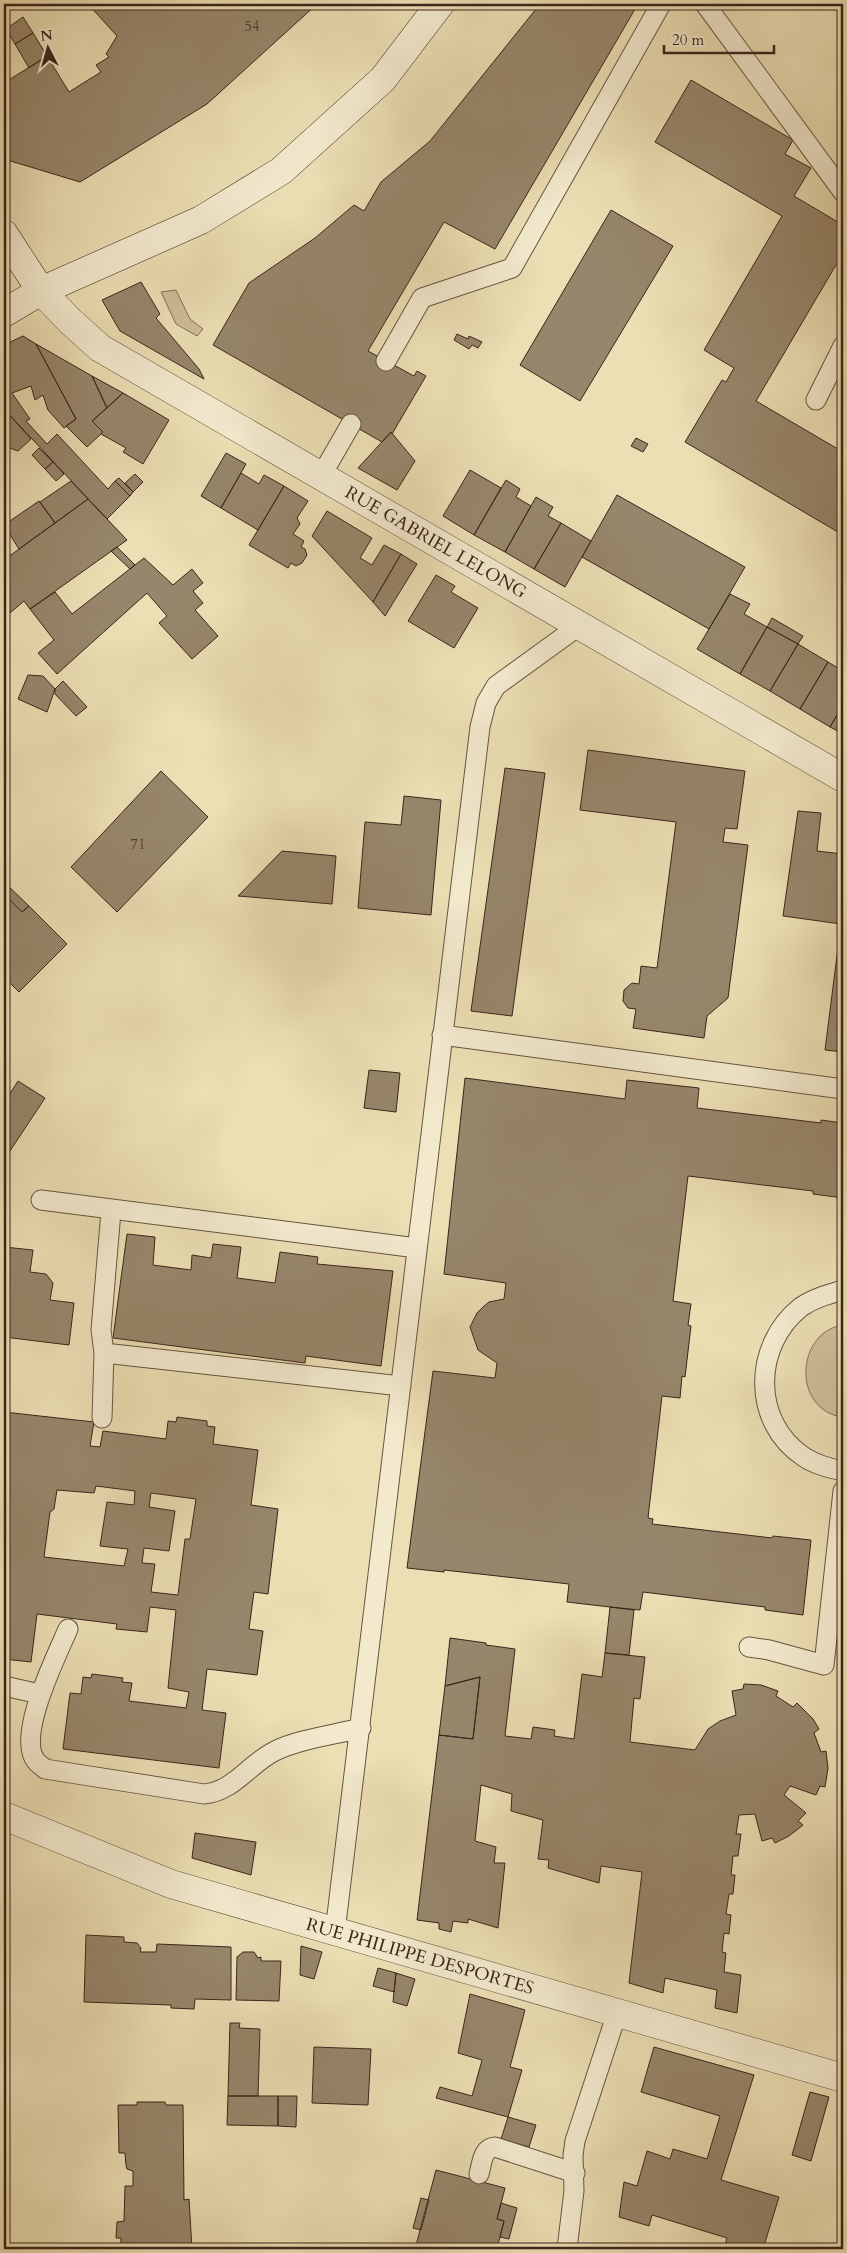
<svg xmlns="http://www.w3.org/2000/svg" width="847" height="2253" viewBox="0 0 847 2253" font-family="Cardo,serif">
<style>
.green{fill:#cebf9a;stroke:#84725a}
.building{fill:#97866b;stroke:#3a251b;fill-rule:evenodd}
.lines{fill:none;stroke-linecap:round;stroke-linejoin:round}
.lane-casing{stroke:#665441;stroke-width:21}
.street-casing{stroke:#665441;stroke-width:29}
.secondary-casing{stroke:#3a251b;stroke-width:29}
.lane{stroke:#f3eace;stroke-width:19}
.street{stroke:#f3eace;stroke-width:28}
.secondary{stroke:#f3eace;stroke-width:28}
.labels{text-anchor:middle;stroke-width:4;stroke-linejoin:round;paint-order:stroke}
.number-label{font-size:15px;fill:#513d2f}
.street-label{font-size:18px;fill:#3a251b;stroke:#f3eace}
</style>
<rect width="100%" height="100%" fill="#ecdfb4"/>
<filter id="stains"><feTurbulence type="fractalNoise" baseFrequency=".004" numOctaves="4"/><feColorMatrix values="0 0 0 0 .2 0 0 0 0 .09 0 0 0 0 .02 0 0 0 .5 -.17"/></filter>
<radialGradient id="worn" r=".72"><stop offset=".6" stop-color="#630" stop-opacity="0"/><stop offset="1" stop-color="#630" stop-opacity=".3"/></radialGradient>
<path class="green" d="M176,290L190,319L203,329L197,336L176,324L161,292Z
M843,1325V1417C792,1411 795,1332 843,1325Z"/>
<path class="building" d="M88,4H317L207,104L80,182L4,159V83L47,56L69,92L101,72L96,65L109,57L106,54L117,36Z
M540,4H638L495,249L444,222L368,351L414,376L417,371L426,376L392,434L391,432L382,442L213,345L249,283L315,238L354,205L364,211L381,182L430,141Z
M23,17L33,33L15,44L6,29Z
M33,33L47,56L29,68L15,44Z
M691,80L793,140L785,154L811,168L794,196L843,225V253L756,401L843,452V535L685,442L722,380L726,382L734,368L704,350L782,216L655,142Z
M611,210L673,246L580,401L520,365Z
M141,282L160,314L156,318L199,369L204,379L120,331L102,300Z
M457,334L468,339L469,336L482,342L478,348L472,345L469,349L454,340Z
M23,336L36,344L76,419L64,428L48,410L43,395L35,400L31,386L12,393L30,419L26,421L47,444L57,434L108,489L115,481L130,496L107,519L4,409V345Z
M36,344L92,376L107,408L92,421L103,432L87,447L66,426L76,419Z
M92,376L123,393L107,408Z
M123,393L169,420L143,464L123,452L126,448L101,434L103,432L92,421Z
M4,409L31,439L18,451L7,447L4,443Z
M391,432L415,461L397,490L358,468Z
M636,438L648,444L643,452L631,446Z
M39,448L53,462L45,469L32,455Z
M226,453L246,464L221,508L201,496Z
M53,462L64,474L56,481L45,469Z
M470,470L501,488L474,535L443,516Z
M241,473L259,484L264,475L284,486L258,530L221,508Z
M135,474L143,482L133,492L125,483Z
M119,478L133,492L130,496L115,481Z
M506,480L520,489L516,497L531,506L505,552L474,535Z
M71,481L88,499L55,523L40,502Z
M284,486L308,501L297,518L300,524L293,534L304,541L301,547L305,549L307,555L302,563L296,566L291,563L288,568L249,545Z
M617,495L745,567L709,629L582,557Z
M536,497L553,507L548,516L561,523L534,569L505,552Z
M88,499L127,540L30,609L24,601L4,618V560Z
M39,501L55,523L19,549L4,525Z
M327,511L372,538L360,558L372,565L384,545L401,554L373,602L312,536Z
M561,523L591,541L565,587L534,569Z
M117,547L135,565L130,569L111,551Z
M401,554L417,564L385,616L373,602Z
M144,558L173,585L192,569L203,583L193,591L203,603L195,610L218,636L192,659L159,623L167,616L147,593L57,674L38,653L54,640L30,609L55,592L72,614Z
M436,575L455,586L451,592L478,608L454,648L408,621Z
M730,594L750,604L744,614L767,627L740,674L697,649Z
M772,618L803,636L798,644L767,627Z
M767,627L798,644L770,691L740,674Z
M798,644L828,662L800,709L770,691Z
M828,662L843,671V705L830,727L800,709Z
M28,675L43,676L55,689L47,712L18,699Z
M63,681L87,707L76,716L55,694V689Z
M843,705V734L830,727Z
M588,750L745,771L737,829L725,828L723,842L748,845L728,998L707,1016L704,1038L633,1028L636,1009L628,1008L623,1001L624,990L632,983L639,984L641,966L657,968L676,822L580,810Z
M505,768L545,773L512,1016L471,1011Z
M161,771L208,817L117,912L71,867Z
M404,796L441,800L431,915L358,908L365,822L401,825Z
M798,811L821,813L817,851L843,854V1052L825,1050L841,924L783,916Z
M282,851L336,856L332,904L238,896Z
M4,882L29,906L22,912L4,894Z
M4,894L22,912L29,906L67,944L19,992L4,977Z
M369,1070L400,1073L396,1112L364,1108Z
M465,1078L625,1099L627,1080L699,1088L697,1108L821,1123V1120L843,1123V1198L813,1194V1191L688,1176L673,1301L691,1304L688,1325L691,1326L685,1377L682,1376L680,1398L662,1396L648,1518L653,1519L652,1524L772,1538L773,1536L811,1540L803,1615L765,1610V1607L643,1592L640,1610L610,1607L567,1602L569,1584L444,1570V1572L407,1568L433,1371L495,1378L497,1363L478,1350L470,1327L477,1313L483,1307L489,1302L504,1299L506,1283L444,1274Z
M18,1081L45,1098L4,1160V1103Z
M127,1234L155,1237L153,1265L191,1270L192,1255L211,1258L213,1244L241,1247L237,1278L275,1283L280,1252L318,1257L317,1264L393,1271L381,1366L306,1356L305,1363L113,1338Z
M4,1247L33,1250L30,1272L46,1274L53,1283L50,1300L74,1303L69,1345L4,1337Z
M4,1412L94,1422L90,1446L100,1447L103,1431L166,1439L168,1421L176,1422L177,1417L207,1421V1426L215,1427L213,1444L258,1450L251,1505L278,1509L268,1594L254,1592L249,1629L263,1631L257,1675L207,1669L202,1710L226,1713L219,1768L63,1749L70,1693L81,1694L83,1677L91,1678L92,1674L123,1678L122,1682L132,1683L129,1701L186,1708L189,1692L168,1688L176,1610L150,1607L147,1632L116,1629L117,1624L37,1614L31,1662L4,1659V1527L7,1505L4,1504ZM96,1486L135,1491L134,1505L107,1502L100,1546L128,1549L124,1566L44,1557L50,1512L54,1509L57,1490L94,1493ZM151,1493L196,1499L190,1539H185L178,1595L151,1592L155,1564L142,1563L144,1548L169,1551L175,1511L149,1507Z
M610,1607L634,1610L629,1655L605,1653Z
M450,1638L486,1643V1645L515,1649L505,1736L531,1739L533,1727L555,1730L554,1736L574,1739L582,1674L602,1677L605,1653L645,1657L640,1699L634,1698L630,1742L695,1750L708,1729L720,1721L736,1715L732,1691L743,1689L744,1684L761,1685L778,1691L776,1696L793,1707L797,1703L813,1719L819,1729L814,1733L821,1752L826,1751L828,1768L825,1787L820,1786L816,1795L790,1786L784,1795L806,1813L798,1821L803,1825L789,1836L775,1843L772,1838L762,1841L755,1814L739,1815L736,1834H741L738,1856H733L731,1875H735L733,1894H729L726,1914L731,1915L729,1934L724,1933L722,1952L726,1953L724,1972L741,1975L737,2013L715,2008L717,1990L665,1978L663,1993L629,1983L642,1872L601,1866L599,1883L548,1868L549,1860L538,1859L543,1820L511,1811L512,1794L481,1785L475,1841L496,1847L494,1863H505L498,1928L468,1919V1923L453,1921L451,1932L439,1929V1923L417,1920L439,1735L473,1739L480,1677L445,1686Z
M480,1677L473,1739L439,1735L445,1686Z
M195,1833L256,1842L251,1875L192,1858Z
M86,1935L124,1937V1942L137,1943L141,1948L140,1952H156L157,1944L231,1947V2000L195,1999L194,2009L171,2008V2005L84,2002Z
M301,1946L322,1952L314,1979L300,1975Z
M243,1952H254L258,1958L261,1957V1961H281L279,2001L236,2000L237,1957Z
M378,1968L396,1973L394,1992L373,1986Z
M396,1973L415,1979L407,2006L393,2002Z
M470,1994L525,2010L510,2067L522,2070L508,2117L436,2098L440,2087L472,2096L482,2060L458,2053Z
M230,2023H240L239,2028L260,2029L258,2096H228Z
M314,2047L371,2049L368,2105L312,2103Z
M654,2047L754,2075L721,2180L779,2197L763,2249H724L727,2238L652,2215L649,2226L619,2217L624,2182L637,2186L647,2151L670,2159L673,2149L707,2159L720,2116L641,2092Z
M810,2092L829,2097L811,2161L792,2155Z
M228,2096H278V2126L227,2125Z
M278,2096H297L296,2127L278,2126Z
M137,2102H165L166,2105H183L184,2200L189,2199L192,2249H121V2238H116L117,2222L124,2221L125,2186H133V2171L127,2169L126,2165L125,2153H119L118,2105H137Z
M508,2117L536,2125L529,2147L501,2139Z
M843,2147V2165L841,2164L842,2158L840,2157Z
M436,2170L505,2188L497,2219L504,2221L497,2249H415Z
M421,2198L429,2200L421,2230L413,2228Z
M501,2203L517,2208L509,2239L500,2237L504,2221L497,2219Z"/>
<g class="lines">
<g class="lane-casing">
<path id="lane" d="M705,4L843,192
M386,361L422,298L512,268L661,4
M816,400L843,346
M321,476L351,424
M442,1035L843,1089
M41,1200L417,1248
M843,1290C829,1294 814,1298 801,1307C753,1345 751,1422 804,1457C816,1465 830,1468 843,1471
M104,1353L401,1386
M102,1418L104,1353L101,1330L111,1211
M68,1629C57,1655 16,1736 36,1761C38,1764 42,1766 45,1769L204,1794C233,1792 250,1763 275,1751C299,1739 334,1735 361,1728
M749,1647L769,1650L824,1665L843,1491
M4,1686L40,1694
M335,1932L480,727L486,703L496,686L580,625
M479,2174C482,2164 482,2148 495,2147L575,2173
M567,2249L574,2191L573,2155L575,2141L617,2013"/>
</g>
<g class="street-casing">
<path id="street" d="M41,291L70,321L100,348L843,778
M4,1816L171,1884L843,2078"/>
</g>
<g class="secondary-casing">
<path id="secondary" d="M4,234L41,291
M4,313L41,291L201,220L281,171L383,79L440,4"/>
</g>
<use href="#lane" class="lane"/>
<use href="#street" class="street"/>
<use href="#secondary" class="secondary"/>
</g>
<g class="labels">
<g class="number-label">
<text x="252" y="31">54</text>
<text x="138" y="849">71</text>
</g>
<g class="street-label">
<text transform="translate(436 542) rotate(30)" y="6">RUE GABRIEL LELONG</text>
<text transform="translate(420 1956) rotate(16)" y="6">RUE PHILIPPE DESPORTES</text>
</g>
</g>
<rect width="847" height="2253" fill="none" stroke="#ecdfb4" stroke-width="20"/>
<rect x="5" y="5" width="837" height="2243" fill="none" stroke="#3a251b" stroke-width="2.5"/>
<rect x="10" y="10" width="827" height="2233" fill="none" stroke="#3a251b"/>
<g transform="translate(48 48) rotate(354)" stroke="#f3eace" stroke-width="4" paint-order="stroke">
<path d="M0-4L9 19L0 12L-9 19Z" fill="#3a251b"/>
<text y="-8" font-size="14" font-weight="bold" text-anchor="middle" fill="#3a251b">N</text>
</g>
<path d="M664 45v8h110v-8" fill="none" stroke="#3a251b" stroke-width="2.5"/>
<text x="672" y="45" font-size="15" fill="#3a251b" stroke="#f3eace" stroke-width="4" paint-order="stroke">20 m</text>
<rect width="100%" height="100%" filter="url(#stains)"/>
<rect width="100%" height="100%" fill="url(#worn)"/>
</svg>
